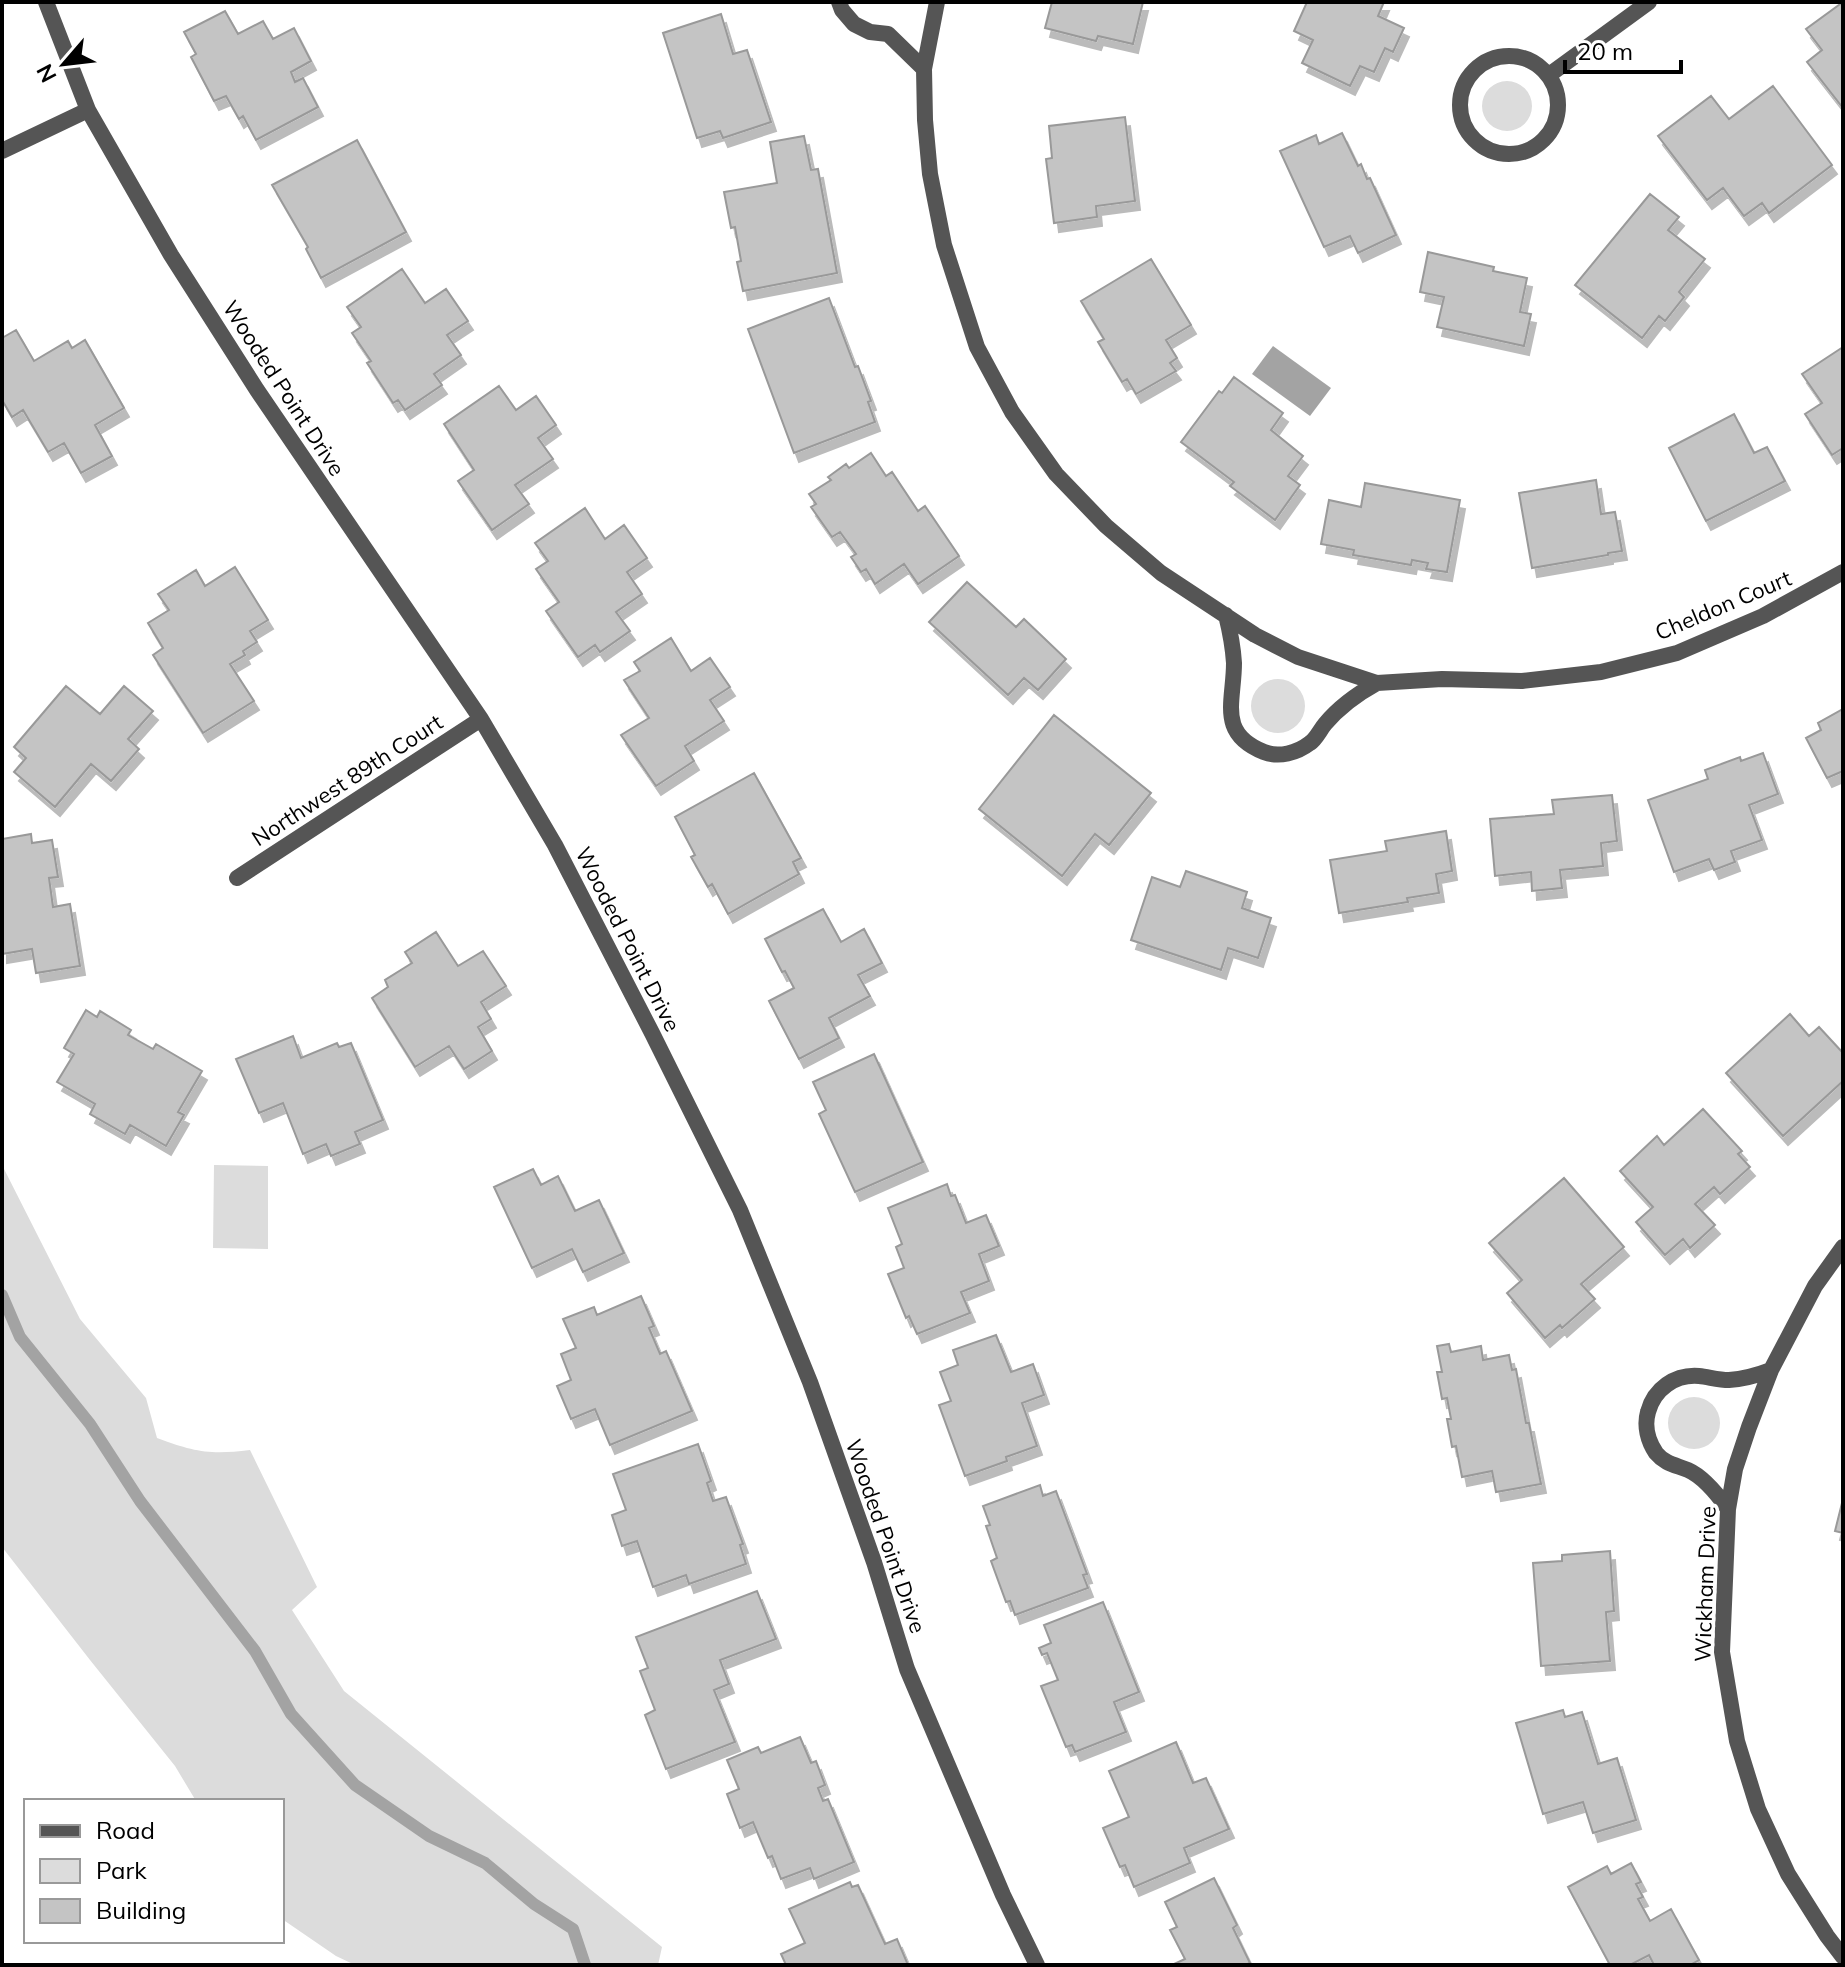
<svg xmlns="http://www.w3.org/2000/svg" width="1845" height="1967" viewBox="0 0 1845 1967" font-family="Mulish,sans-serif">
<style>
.green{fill:#dcdcdc}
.water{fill:#a3a3a3}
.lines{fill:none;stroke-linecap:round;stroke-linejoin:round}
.stream{stroke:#a3a3a3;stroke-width:12}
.building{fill:#c4c4c4;stroke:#999;stroke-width:2;filter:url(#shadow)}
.street{stroke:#555;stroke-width:16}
.labels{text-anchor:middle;stroke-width:7;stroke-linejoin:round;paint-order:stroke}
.street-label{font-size:22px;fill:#000;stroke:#fff}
</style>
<defs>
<filter id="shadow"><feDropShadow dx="5" dy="9" stdDeviation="0" flood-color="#0004"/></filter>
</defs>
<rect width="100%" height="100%" fill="#fff"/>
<path class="green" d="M1482 106a25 25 0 1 1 50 0a25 25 0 1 1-50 0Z
M1251 706a27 27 0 1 1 54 0a27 27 0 1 1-54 0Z
M2,1165L80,1319L146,1398L157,1438C195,1452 210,1455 250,1450L317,1587L292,1610L344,1691L662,1947L658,1965H355L336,1956L282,1919V1801H196L175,1766L90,1660L2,1547Z
M214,1165L268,1166V1249L213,1248Z
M1668 1423a26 26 0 1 1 52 0a26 26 0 1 1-52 0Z"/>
<path class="water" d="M1273,346L1331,388L1310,416L1252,374Z"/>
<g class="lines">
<path class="stream" d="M2,1295L20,1337L90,1424L140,1501L255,1651L291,1714L355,1785L429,1836L485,1863L534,1904L573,1929L585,1965"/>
</g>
<path class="building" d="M1052,2H1143L1133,44L1098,36L1096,41L1045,28Z
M1307,2H1384L1378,16L1404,28L1393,52L1385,48L1374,72L1360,66L1350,86L1302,63L1313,40L1294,31Z
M1843,2V108L1807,62L1822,50L1806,29Z
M225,11L238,34L263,21L273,39L294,28L311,61L291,72L295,82L303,78L318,107L256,140L243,116L239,119L226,96L214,101L191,57L196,54L184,32Z
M721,14L733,54L747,50L771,122L723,138L720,131L697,138L663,33Z
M1773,86L1832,165L1769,213L1762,203L1744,216L1723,188L1707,200L1658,136L1711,96L1729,119Z
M1125,117L1135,201L1096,206L1097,217L1054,223L1046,159L1052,158L1049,126Z
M1342,133L1358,166L1361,164L1367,179L1370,178L1396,235L1358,253L1350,236L1324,247L1280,151L1316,135L1319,144Z
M804,136L811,170L818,169L837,273L743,291L737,262L741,261L735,227L731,228L724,192L777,183L770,142Z
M357,140L406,232L321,278L306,249L308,247L272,185Z
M1650,194L1679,217L1668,230L1705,259L1679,292L1684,297L1665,321L1659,316L1642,338L1575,285Z
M1428,252L1494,267L1493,271L1527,278L1520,312L1531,314L1524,346L1437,327L1444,297L1420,292Z
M1151,259L1191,325L1166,340L1177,358L1170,363L1176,371L1136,394L1127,379L1122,382L1098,342L1104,339L1081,301Z
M402,269L425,303L446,289L468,321L447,335L461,355L434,374L442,385L405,410L398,400L393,403L367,363L371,361L352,333L361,327L347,307Z
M829,298L855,367L858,366L871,401L868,402L875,422L794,453L748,329Z
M16,330L34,361L68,341L72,348L85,340L124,408L95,425L112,456L81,473L64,443L48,452L23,410L12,417L2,400V338Z
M1843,347V448L1832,455L1805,414L1822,403L1802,374Z
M1234,377L1283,413L1271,430L1303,456L1288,476L1300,485L1275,520L1230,486L1234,482L1181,442L1219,391L1222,393Z
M499,386L516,410L536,396L556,425L538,438L553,459L515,485L529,504L492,530L458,481L474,470L444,424Z
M1734,414L1754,453L1767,447L1785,481L1706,521L1669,448Z
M871,453L886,476L892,472L918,511L925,506L959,556L918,584L904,564L875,584L866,569L861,572L851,557L856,554L840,532L832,537L811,507L816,504L809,494L831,480L828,477L846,464L849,468Z
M1596,480L1601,514L1615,512L1622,551L1608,553V555L1532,568L1519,493Z
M1365,483L1460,500L1447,572L1426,569L1428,563L1412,560L1411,565L1353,555L1354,550L1321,544L1329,500L1361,507Z
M585,508L605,539L624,525L647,558L627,572L642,594L616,612L630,631L600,652L595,645L578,657L546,611L559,602L536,569L548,561L535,543Z
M235,567L268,620L250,631L257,642L243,651L245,655L230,664L254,701L203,733L153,655L163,648L148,623L169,610L158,594L196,570L205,586Z
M967,582L1016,627L1024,619L1066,659L1038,690L1024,678L1008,695L929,622Z
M671,638L691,671L710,658L730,687L710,700L724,721L685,746L694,761L656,786L621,735L649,718L624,680L640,671L634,662Z
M66,686L100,714L124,686L153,711L128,739L139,749L111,781L91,764L55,807L14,772L26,758L14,747Z
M1843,709V771L1827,778L1806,738L1821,730L1818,723Z
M1054,715L1151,793L1109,845L1095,834L1062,876L979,809Z
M1763,753L1778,794L1749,805L1762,840L1731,851L1735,862L1714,870L1709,859L1674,872L1648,800L1708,779L1705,770L1740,757L1741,761Z
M754,773L801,858L793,862L799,874L728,914L712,884L708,887L691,857L695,855L675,817Z
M1612,795L1617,841L1601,843L1603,866L1560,870L1562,888L1532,891L1531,872L1495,876L1490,819L1554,814L1552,800Z
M1446,831L1452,871L1436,874L1439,893L1407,898L1408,902L1339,913L1330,860L1387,851L1385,841Z
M31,834L32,843L52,840L58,877L49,878L53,907L70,904L80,966L36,973L32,949L2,954V839Z
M1186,871L1247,892L1242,908L1271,918L1258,958L1228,948L1221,970L1131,940L1152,877L1180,887Z
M823,909L841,942L864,929L882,963L858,975L870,996L829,1018L839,1038L799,1059L769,1001L794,988L785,971L782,972L765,939Z
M436,932L458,966L483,951L506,986L481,1002L491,1019L478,1027L492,1051L464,1069L449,1046L415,1067L372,998L388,987L385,980L412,963L405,952Z
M86,1010L97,1017L100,1011L131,1030L128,1035L153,1049L156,1044L202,1071L178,1112L184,1115L166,1146L130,1125L125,1134L90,1114L95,1104L57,1082L74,1054L64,1048Z
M1790,1014L1809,1036L1819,1027L1843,1053V1081L1783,1136L1726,1073Z
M293,1036L301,1058L337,1043L339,1047L351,1043L383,1120L355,1132L360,1144L331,1156L326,1144L303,1154L283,1103L259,1113L236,1059Z
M874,1054L923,1162L855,1192L819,1114L826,1110L813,1082Z
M1703,1109L1742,1151L1738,1154L1750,1167L1720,1194L1714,1187L1695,1204L1715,1225L1690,1248L1683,1239L1665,1255L1636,1222L1653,1207L1620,1171L1657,1136L1664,1145Z
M533,1169L541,1185L558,1176L575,1211L599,1200L624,1253L583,1272L572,1249L532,1268L494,1187Z
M1564,1178L1624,1247L1581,1284L1595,1299L1562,1328L1560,1325L1545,1338L1507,1293L1522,1280L1489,1243Z
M947,1184L951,1196L955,1195L966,1223L986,1215L999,1246L979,1254L989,1281L961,1292L970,1313L917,1334L909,1316L906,1318L888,1274L904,1268L896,1247L902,1244L888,1208Z
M641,1296L654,1326L649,1328L660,1354L666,1351L692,1411L610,1445L595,1409L571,1419L557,1386L571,1380L561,1354L576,1348L563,1319L594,1307L597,1315Z
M996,1335L1011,1372L1033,1364L1044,1395L1022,1403L1037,1446L1006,1457L1007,1461L965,1476L939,1405L951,1401L940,1372L958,1365L953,1350Z
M1449,1344L1451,1352L1481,1346L1483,1360L1509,1355L1512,1370L1516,1369L1526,1423H1529L1541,1484L1496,1492L1492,1471L1462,1477L1456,1446L1452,1447L1447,1419H1451L1447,1398L1442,1399L1437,1372H1442L1437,1346Z
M698,1444L711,1481L707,1483L713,1501L726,1497L743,1544L740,1545L746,1564L689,1584L686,1575L653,1587L637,1541L622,1546L612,1515L626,1510L613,1474Z
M1040,1485L1043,1496L1056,1491L1087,1574L1083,1575L1088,1588L1015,1615L1010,1601L1006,1602L991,1561L997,1558L986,1526L990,1525L983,1506Z
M1843,1499V1533L1835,1531Z
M1610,1551L1614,1611L1606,1612L1610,1661L1541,1666L1533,1563L1562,1561V1555Z
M757,1591L776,1639L720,1660L729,1684L714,1690L735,1742L666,1769L645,1715L655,1710L640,1671L648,1668L636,1637Z
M1103,1602L1139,1692L1114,1702L1126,1732L1075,1752L1072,1745L1066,1747L1041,1686L1058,1680L1047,1653L1042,1655L1039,1648L1051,1643L1044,1625Z
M1563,1710L1565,1717L1582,1712L1598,1764L1617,1758L1636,1820L1593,1833L1583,1802L1543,1814L1516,1723Z
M800,1737L811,1763L816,1761L825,1785L818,1788L823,1801L828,1799L854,1862L814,1879L810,1868L781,1879L772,1856L768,1858L753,1822L740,1828L727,1794L739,1789L727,1760L758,1747L761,1753Z
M1176,1742L1193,1783L1206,1778L1229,1829L1184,1848L1190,1863L1134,1887L1125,1865L1120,1867L1103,1828L1129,1817L1109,1771Z
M1631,1863L1641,1882L1636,1884L1643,1897L1638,1899L1650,1921L1671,1909L1699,1960L1690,1965H1654L1649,1955L1630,1965H1610L1568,1887L1607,1866L1611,1874Z
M1214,1878L1237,1925L1233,1928L1250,1963L1245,1965H1172L1185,1959L1170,1930L1177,1927L1165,1902Z
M850,1882L852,1887L858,1885L885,1944L897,1939L908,1965H786L781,1954L805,1943L789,1909Z"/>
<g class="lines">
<path class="street" d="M46,2L88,110L171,255L257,390L481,719L555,845L652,1033L740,1210L810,1382L874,1562L907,1669L1003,1895L1037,1965
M839,2L842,10L854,24L870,32L888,34L924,69
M937,2L924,69L925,120L930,174L944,245L977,347L1012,412L1056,474L1106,526L1161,573L1255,635L1298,657L1377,683L1442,679L1522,681L1601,672L1677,653L1763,616L1843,572
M1460 105a49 49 0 1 1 98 0a49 49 0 1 1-98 0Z
M1549,75L1649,2
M2,151L88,110
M1226,615C1230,631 1233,647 1234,663C1234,702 1217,733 1264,752C1279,758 1297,753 1310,743C1316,739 1320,730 1325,724C1340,706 1357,694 1377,683
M237,878L481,719
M1843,1247L1815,1286L1771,1370L1749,1427L1735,1469L1728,1509L1722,1652L1737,1741L1758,1809L1788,1874L1827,1936L1843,1957
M1728,1509C1718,1495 1704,1477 1688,1470C1676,1465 1665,1464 1656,1453C1648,1441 1644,1426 1648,1412C1654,1389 1675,1374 1699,1376C1709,1377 1718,1380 1729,1380C1744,1379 1758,1375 1771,1370"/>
</g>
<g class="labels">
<g class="street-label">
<text transform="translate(284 388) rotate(57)" y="8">Wooded Point Drive</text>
<text transform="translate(1723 605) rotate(-23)" y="8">Cheldon Court</text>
<text transform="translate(347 780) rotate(-33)" y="8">Northwest 89th Court</text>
<text transform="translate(628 939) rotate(63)" y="8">Wooded Point Drive</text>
<text transform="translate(886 1536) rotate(71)" y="8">Wooded Point Drive</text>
<text transform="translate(1705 1584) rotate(-88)" y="8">Wickham Drive</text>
</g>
</g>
<rect width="1845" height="1967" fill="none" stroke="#000000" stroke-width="8"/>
<rect x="24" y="1799" width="260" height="144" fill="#ffffff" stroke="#999999" stroke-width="2"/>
<rect x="40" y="1825" width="40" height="12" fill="#555555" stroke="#999999" stroke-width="2"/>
<text x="96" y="1839" font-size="24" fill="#000000">Road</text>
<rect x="40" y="1859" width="40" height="24" fill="#dcdcdc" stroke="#999999" stroke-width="2"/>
<text x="96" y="1879" font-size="24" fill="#000000">Park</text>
<rect x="40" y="1899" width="40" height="24" fill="#c4c4c4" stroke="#999999" stroke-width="2"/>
<text x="96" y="1919" font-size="24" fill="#000000">Building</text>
<g transform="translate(64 64) rotate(242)" stroke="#ffffff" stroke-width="6" paint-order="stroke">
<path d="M0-6L14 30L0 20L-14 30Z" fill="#000000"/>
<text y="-12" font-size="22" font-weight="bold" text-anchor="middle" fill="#000000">N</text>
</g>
<path d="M1565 60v12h116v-12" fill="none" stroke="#000000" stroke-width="4"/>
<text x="1577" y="60" font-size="24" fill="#000000" stroke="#ffffff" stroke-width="6" paint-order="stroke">20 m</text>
</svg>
